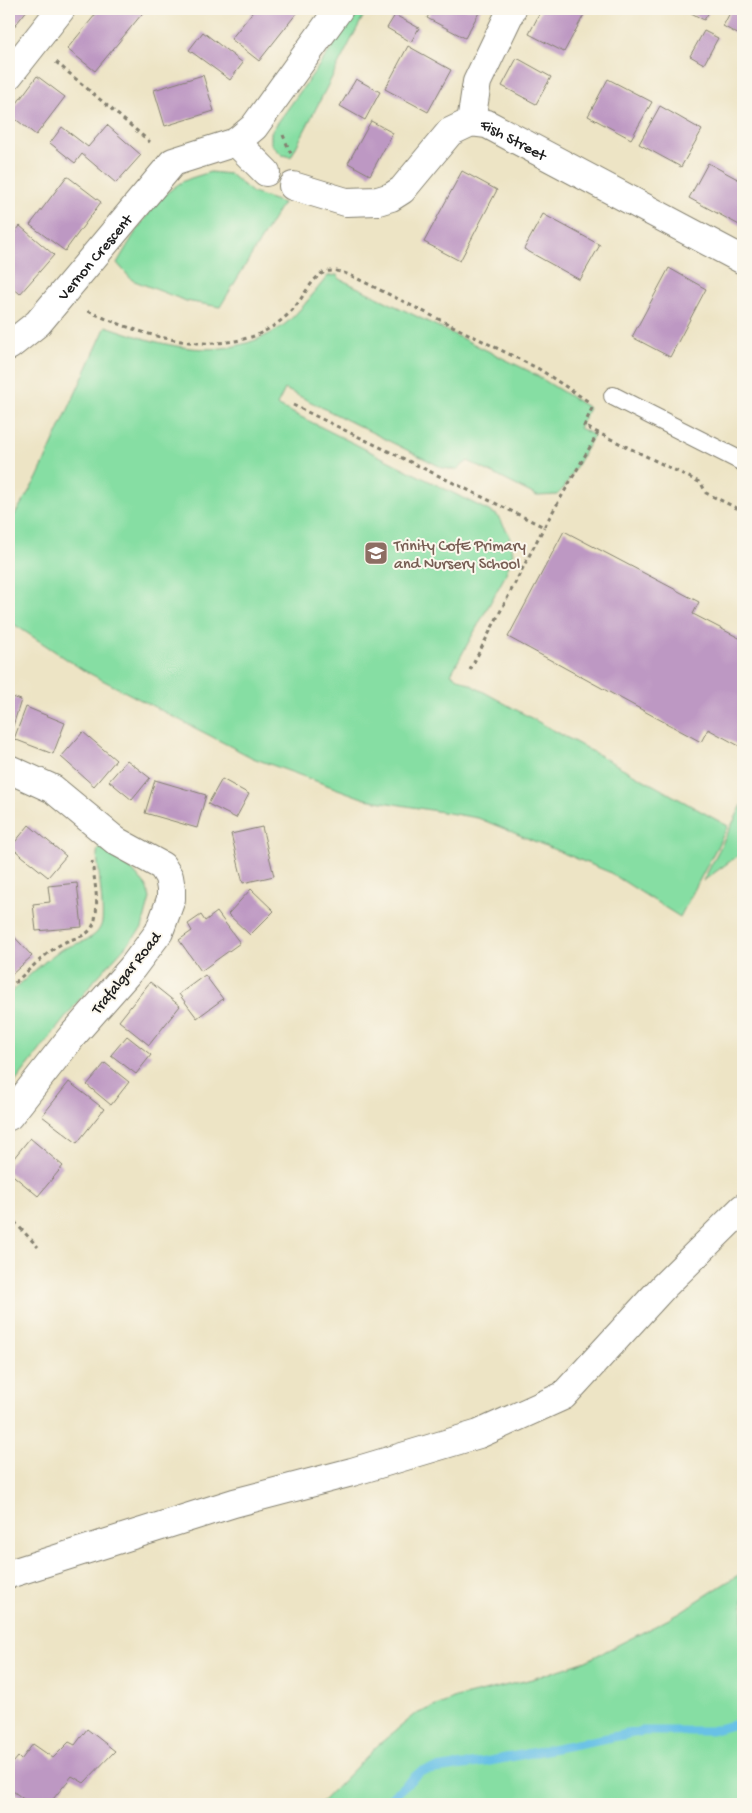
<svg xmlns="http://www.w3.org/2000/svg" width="752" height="1813" viewBox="0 0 752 1813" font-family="'Gochi Hand',sans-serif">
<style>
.green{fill:#86dea3;stroke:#517d60}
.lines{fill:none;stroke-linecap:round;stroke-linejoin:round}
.stream{stroke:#68c1e6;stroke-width:9}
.building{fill:#bd98c3}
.service-casing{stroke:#848070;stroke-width:20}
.minor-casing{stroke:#848070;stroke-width:30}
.path{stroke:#848070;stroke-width:3;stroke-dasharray:4 4;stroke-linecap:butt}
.service{stroke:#fff;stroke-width:18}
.minor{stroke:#fff;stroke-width:28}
.labels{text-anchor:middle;stroke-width:4;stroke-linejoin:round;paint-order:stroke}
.street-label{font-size:16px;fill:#1c1c1c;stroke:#fbf7ec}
.education-label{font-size:16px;fill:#785e54;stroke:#fbf7ec;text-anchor:start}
</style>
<rect width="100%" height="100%" fill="#fbf7ec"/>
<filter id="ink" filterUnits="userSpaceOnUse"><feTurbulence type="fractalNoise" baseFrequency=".02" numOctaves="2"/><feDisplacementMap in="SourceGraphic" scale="10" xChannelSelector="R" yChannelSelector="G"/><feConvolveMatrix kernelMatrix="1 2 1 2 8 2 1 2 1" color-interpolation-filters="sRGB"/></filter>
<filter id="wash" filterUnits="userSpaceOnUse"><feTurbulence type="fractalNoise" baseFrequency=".0096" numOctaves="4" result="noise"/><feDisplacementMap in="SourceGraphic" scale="20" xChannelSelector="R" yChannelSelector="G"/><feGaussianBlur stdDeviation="1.12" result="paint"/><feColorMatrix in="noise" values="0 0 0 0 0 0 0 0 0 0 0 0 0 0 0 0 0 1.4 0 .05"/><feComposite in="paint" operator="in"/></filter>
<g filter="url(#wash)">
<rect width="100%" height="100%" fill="#ede4c5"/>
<path class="green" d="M360,9H367L291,157L282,155L271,144V132Z
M210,172L230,174L253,193L283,203L220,307L186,301L132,280L117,263C133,236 155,196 184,181C192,177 202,175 210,172Z
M337,275L340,279L529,371L589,408L579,428L594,435L564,488L557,495L537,496L468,461L456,470L443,468L285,389L277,405L497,515L509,534L513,553L505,576L451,674L728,826L680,917L609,872L478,818L365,799L253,758L83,670L9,621V524L37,478L106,326C164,346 217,363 275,331C296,319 312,294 328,276Z
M743,803V852L703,881Z
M99,847L132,870L146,886L150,898L142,928L93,982L9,1090V994C25,980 41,963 59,951C72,943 98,942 102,922C104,909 98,869 97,853Z
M743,1572V1804H320L378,1745L416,1714L456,1698L532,1679L586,1661L669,1619Z"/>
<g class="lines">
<path class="stream" d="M384,1804L421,1771L485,1762L643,1731H711L743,1722"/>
</g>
<g id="blocks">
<path class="building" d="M9,9H28L9,33Z
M100,9H146L95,71L67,49Z
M255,9H300L259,61L231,39Z
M432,9H481L465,38L427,18Z
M542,9H587L564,52L529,34Z
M684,9H711L704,20Z
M732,9H743V37L723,26Z
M395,15L419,28L411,42L387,28Z
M704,31L718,38L704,64L690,56Z
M203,32L243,63L230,80L189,50Z
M408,46L451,70L428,112L385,89Z
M517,58L551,77L536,104L502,86Z
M203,75L214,111L165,126L154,90Z
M37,76L65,97L36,135L9,114Z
M356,79L380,92L365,120L340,106Z
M608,79L652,102L631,139L588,116Z
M660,106L702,130L681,167L639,144Z
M371,121L393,133L370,175L348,163Z
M107,125L141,155L116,183L82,154L75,163L50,143L62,127L88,147Z
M708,163L743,182V227L689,198Z
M462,171L497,190L460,261L424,242Z
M67,176L101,202L65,251L30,225Z
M543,214L600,245L580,280L524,249Z
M20,226L54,255L20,294L9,284V240Z
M669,268L706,289L670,357L632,337Z
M564,531L699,602L693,614L743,640V748L708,729L701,742L508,637Z
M9,696L21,700L13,726L9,724Z
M26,707L65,723L53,754L14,739Z
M83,732L116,760L94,786L61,757Z
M127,760L150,778L132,800L109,781Z
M222,779L249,794L236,818L208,804Z
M155,780L206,795L197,828L145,813Z
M29,825L66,856L48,877L11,847Z
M262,827L274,876L243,883L231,834Z
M77,883L82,927L36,931L33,904L50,902L48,886Z
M251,889L274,911L250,935L228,914Z
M217,912L240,943L201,971L179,940L192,931L188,924L201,915L205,921Z
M9,931L32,956L9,977Z
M205,975L223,999L197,1018L179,994Z
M150,982L180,1006L149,1045L119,1021Z
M127,1036L151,1055L136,1074L111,1055Z
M105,1063L129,1082L111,1105L87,1085Z
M69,1082L104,1109L77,1143L42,1116Z
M30,1138L63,1166L38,1196L9,1172V1164Z
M87,1729L115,1751L84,1783L72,1776L49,1804H30L9,1788V1768L18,1757L21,1760L33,1744L53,1758L69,1742L75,1745Z"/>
</g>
</g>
<g filter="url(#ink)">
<use href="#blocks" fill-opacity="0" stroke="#848070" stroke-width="1"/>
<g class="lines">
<g class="service-casing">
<path id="service" d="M613,396L743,462"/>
</g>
<g class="minor-casing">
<g id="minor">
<path d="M9,75L61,9"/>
<path d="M471,122L477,82L512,9"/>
<path d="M236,142L254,127L339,9"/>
<path id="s1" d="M293,186L346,202L378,201L391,197L402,190L450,132L471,122L487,124L743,260"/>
<path id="s2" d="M9,346L38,323L173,162L236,142L266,172"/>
<path d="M9,769L53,789L116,841L162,866L169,877L171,889V899L159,932L132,968L73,1035L9,1116"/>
<path d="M9,1574L234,1503L352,1472L479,1434L563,1396L664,1286L743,1208"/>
</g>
</g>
<path class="path" d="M56,62L150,142
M283,135L291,154
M88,311C138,333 196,354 251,337C267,332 284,320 295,307C303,297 310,282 321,274C331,268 341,272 350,275L539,369L589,402
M293,405L544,527L598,433
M592,408L584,426L701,483L706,493L743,511
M470,670L544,527
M9,988C25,974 45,953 63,943C74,937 89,938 94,923C100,905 94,879 92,861
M9,1216L38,1247"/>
<use href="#service" class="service"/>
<use href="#minor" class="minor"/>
</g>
</g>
<defs>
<g id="school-square" transform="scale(1.25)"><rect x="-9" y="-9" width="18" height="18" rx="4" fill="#8d6e63" stroke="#fbf7ec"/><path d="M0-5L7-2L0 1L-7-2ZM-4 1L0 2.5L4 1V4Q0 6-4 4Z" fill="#fff"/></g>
</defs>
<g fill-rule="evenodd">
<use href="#school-square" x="376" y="553"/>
</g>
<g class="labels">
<g class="street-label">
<text dy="6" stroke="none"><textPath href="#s1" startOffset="259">Fish Street</textPath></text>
<text dy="6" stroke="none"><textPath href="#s2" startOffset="124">Vernon Crescent</textPath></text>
<text transform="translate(125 972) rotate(-51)" y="6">Trafalgar Road</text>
</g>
<g class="education-label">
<text x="394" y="550">Trinity CofE Primary<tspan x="394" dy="18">and Nursery School</tspan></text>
</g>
</g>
<rect width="752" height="1813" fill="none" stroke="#fbf7ec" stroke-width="30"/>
</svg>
